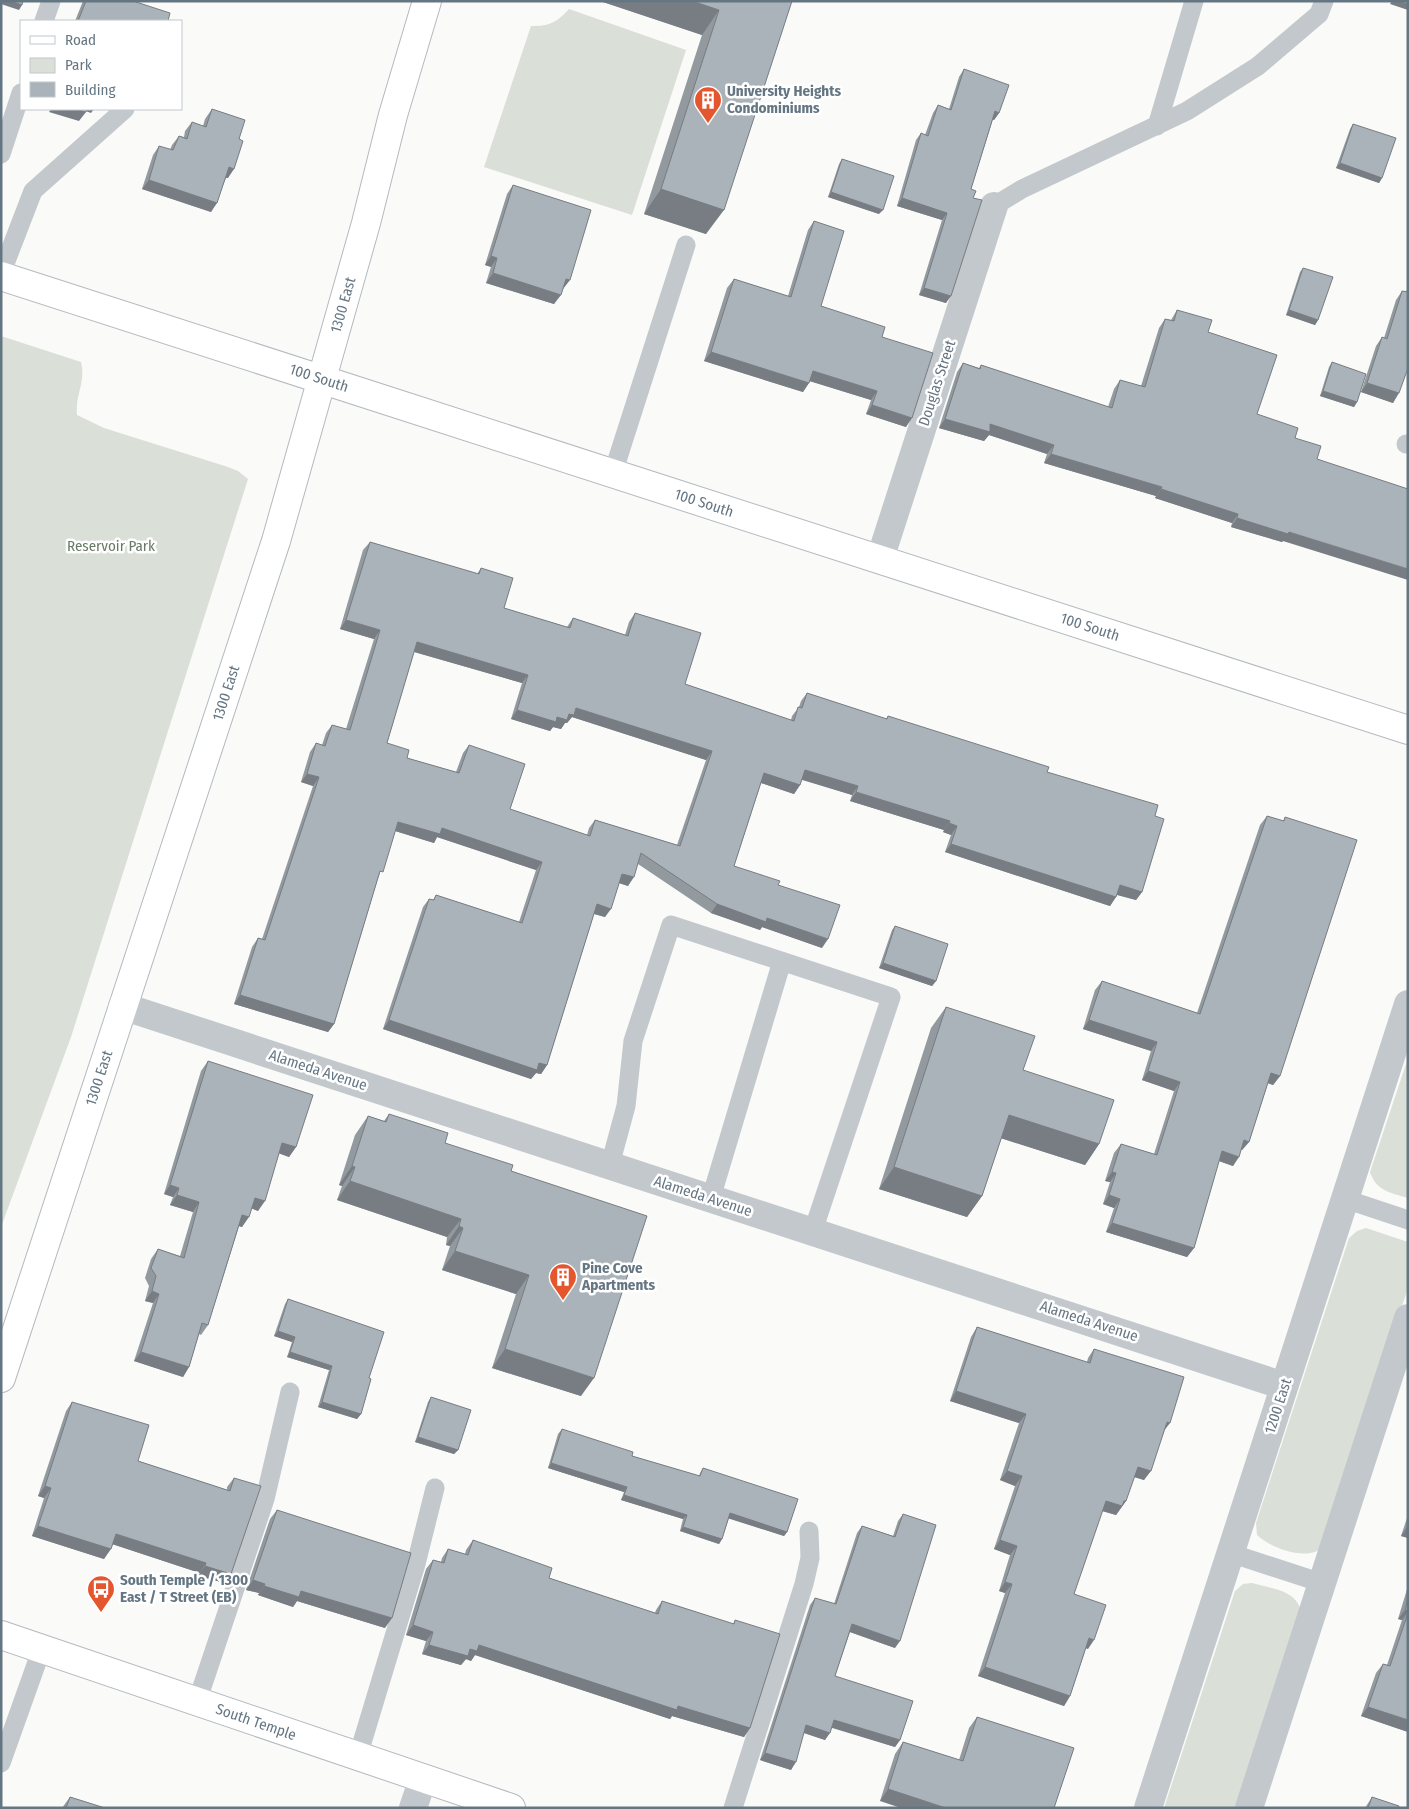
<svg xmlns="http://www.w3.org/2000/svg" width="1409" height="1809" viewBox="0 0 1409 1809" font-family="'Fira Sans Condensed',sans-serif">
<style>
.green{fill:#dadfd7}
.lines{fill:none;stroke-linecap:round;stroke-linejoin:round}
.secondary-casing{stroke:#b3babf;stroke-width:30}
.service{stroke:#c3c8cc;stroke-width:19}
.minor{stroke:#c3c8cc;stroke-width:28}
.secondary{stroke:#fff;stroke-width:28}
.wall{fill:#929a9f;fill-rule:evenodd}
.shaded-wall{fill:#777d82}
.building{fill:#aab3b9;stroke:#777d82;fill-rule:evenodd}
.labels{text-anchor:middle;stroke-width:5;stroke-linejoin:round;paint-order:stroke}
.poi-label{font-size:15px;font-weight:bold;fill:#657683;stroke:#fff;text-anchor:start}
.street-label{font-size:15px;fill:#657683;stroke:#fff}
.park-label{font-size:15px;fill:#687a64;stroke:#fff}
</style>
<rect width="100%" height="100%" fill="#fafaf8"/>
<path class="green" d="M569,9L686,50L632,215L484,167L531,26C549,27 557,22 569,9Z
M1,336L81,362C86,383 75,394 77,415L104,428L228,467L238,471L248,479L71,1037L1,1227Z
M1408,1058V1198C1391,1193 1376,1191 1370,1172Z
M1366,1228L1408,1242V1288L1322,1548C1306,1561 1272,1549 1257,1535L1256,1523L1349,1238L1357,1231Z
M1252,1583C1272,1589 1298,1590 1301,1613L1238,1808H1164L1235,1591L1243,1584Z"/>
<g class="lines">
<g class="secondary-casing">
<path id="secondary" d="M1,276L1408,730
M1,1378L276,541L366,223L393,115L427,1
M1,1635L511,1808"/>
</g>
<path class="service" d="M44,21L51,1
M1157,126L1194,1
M1,154L21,93
M994,206L1022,189L1187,111L1258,66L1319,14L1324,1
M1,274L33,191L125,109
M1406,444H1408
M613,473L686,245
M610,1165L626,1106L633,1041L671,925L891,997L813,1231
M711,1198L782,961
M1345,1199L1408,1220
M1230,1553L1322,1583
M197,1702L265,1499L290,1392
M358,1756L416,1564L435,1488
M1,1763L42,1648
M733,1808L804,1584L810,1558L809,1531"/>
<path class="minor" d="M880,559L994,206
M122,1006L1284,1386
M413,1808L423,1779
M1148,1808L1408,1004
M1249,1808L1408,1318"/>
<use href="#secondary" class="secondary"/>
</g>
<path class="wall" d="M83,1H133L168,21H75Z
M600,1H792L706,234L644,214L702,35Z
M964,69L999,113L994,120L993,119L971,189L973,198L946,303L919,295L942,220L897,206L916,140L921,133L925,135L933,113L938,105L949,109L959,77Z
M212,109L239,139L228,178H226L211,212L142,189L153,155L159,146L170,150L172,145L179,136L184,137L185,131L192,122L203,126L205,119Z
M1353,124L1382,178L1379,183L1336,168L1350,129Z
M842,159L879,214L828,197L839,164Z
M513,185L563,289L554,304L486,283L491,267L485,265L507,194Z
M814,221L821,306L882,337L906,427L866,414L871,400L810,381L803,392L704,361L727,288L734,279L788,296L808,230Z
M1303,268L1318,320L1315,325L1286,315L1300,272Z
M1408,287V368L1393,403L1361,392L1376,346L1382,337L1384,338L1396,300L1402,291L1406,292Z
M1177,310L1208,332L1257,414L1295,438L1283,541L1282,542L1231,527L1232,523L1155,498L1156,496L1044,463L1047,454L989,435L984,441L939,428L957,372L963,363L979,368L981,365L1108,407L1114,389L1120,380L1141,386L1159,328L1165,319L1171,320Z
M1332,362L1357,402L1354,407L1320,396L1329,367Z
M370,542L477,574L481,568L504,608L567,627L573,618L625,635L629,622L635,613L685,684L791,720L792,716L799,707L801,701L807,693L886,719L888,716L1047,772L1155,816L1142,892L1136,900L1117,895L1110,906L945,852L951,835L943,832L944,830L850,801L852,795L802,779L800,785L794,794L761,783L734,866L778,885L822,948L762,927L760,930L711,913L638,864L628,886L619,883L605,917L594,914L547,1065L541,1074L536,1073L531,1079L383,1029L423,907L429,899L433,900L436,895L519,922L536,870L437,837L434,843L395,831L378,878L334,1024L328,1032L234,1004L252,947L258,938L262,939L313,786L301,782L310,752L316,743L322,745L326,733L332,725L346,729L374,639L340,629L363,550ZM414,652L522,683L511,719L550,731L553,727L561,729L565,723H567L572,717L706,760L677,845L595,820L589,828L587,835L510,809L469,745L463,753L456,772L407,758L387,743Z
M1267,816L1283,821L1285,817L1280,1076L1273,1085L1268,1083L1249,1142L1242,1150H1241L1233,1166L1219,1161L1194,1248L1187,1257L1106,1232L1114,1208L1103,1204L1110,1182L1105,1181L1114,1153L1121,1144L1154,1154L1174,1091L1142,1080L1151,1051L1083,1029L1095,990L1102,981L1197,1013L1260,825Z
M895,926L936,981L932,986L879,968L892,930Z
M946,1007L1023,1070L1099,1144L1085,1165L1001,1138L982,1196L967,1217L879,1189L931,1028Z
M208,1061L296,1147L289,1157L279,1153L258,1211L252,1208L242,1227L239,1226L208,1325L201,1335L199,1334L189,1367L183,1377L134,1361L153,1303L145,1301L149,1286L145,1278L151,1259L158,1249L180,1256L193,1212L170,1205L173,1197L164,1194L201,1071Z
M389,1114L445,1143L511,1171L581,1396L492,1368L516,1294L442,1270L450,1246L446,1245L447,1237L337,1200L342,1186L339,1185L355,1135L368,1116L384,1121Z
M288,1299L369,1378L361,1414L357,1419L318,1407L329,1370L287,1357L292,1342L274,1336L285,1304Z
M977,1327L1087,1362L1088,1358L1094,1349L1164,1432L1144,1480L1134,1477L1126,1501L1116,1515L1102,1511L1074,1594L1088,1649L1086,1648L1070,1696L1064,1706L978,1676L1005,1593L999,1591L1010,1555L994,1549L1015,1486L1000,1480L1019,1423L950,1401L971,1337Z
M431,1397L458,1450L454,1454L415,1442L428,1402Z
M72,1402L138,1461L227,1490V1487L234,1478L231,1574L225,1583L198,1576L200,1573L112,1544L104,1559L32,1536L44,1498L38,1496L66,1411Z
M562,1429L632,1456L699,1476L700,1473L703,1468L787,1532L784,1536L729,1518L722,1539L719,1544L680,1531L683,1519L621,1500L624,1492L548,1468L558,1434Z
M277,1510L385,1628L297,1601L293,1607L258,1595L259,1593L246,1590L270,1519Z
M903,1514L895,1648L850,1632L835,1676L900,1740L895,1747L832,1727L825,1740L804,1733L791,1770L760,1760L810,1605L815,1598L834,1604L857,1533L862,1526L893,1536L898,1521Z
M1408,1515V1538L1401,1536Z
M473,1540L549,1578L655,1613L656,1610L662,1601L733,1624L735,1620L750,1728L744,1737L672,1716L670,1719L475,1655L471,1661L466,1659L461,1665L422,1654L426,1641L406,1635L426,1569L433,1560L441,1562L442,1558L448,1549L465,1554L466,1550Z
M1408,1586V1732L1361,1716L1376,1673L1383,1664L1387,1665L1402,1620L1398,1619Z
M977,1717L1054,1808L880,1801L895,1754L903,1742L959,1760L969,1728Z
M70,1797L105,1808H62Z
M1372,1797L1399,1808H1365Z"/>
<path class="shaded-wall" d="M1,1H11L22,5L19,10L1,4Z
M600,1H692L719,10L702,35Z
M1392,1H1399L1408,4V10L1390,4Z
M51,109H76L86,112L79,121L49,112Z
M84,109H94L91,113L83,110Z
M995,111L999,113L994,120L990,118Z
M1340,163L1382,178L1379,183L1336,168Z
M229,167L234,169L228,178L223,177Z
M149,180L217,203L211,212L142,189Z
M661,189L724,210L706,234L644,214Z
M831,192L883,210L879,214L828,197Z
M902,198L947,213L942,220L897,206Z
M491,256L497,258L491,267L485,265Z
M493,273L561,295L554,304L486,283Z
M566,279L570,280L563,289L559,288Z
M924,288L951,296L946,303L919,295Z
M1289,310L1318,320L1315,325L1286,315Z
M711,352L809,383L803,392L704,361Z
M813,371L877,391L871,400L806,380Z
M1367,383L1399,393L1393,403L1361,392Z
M1323,391L1357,402L1354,407L1320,396Z
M872,405L912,418L906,427L866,414Z
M945,419L990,424L1054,445L1047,454L989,435L984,441L939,428Z
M1051,454L1162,487L1156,496L1044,463Z
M1161,489L1238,514L1232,523L1155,498Z
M1237,518L1289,532L1408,569V580L1283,541L1282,542L1231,527Z
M346,620L380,630L374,639L340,629Z
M417,642L528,675L522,683L411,651Z
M576,708L712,751L706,760L572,717L567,723H565L561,729L553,727L550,731L511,719L517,710L557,717L569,714Z
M805,770L858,786L852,795L799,779Z
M764,773L800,785L794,794L758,782Z
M307,774L319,777L313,786L301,782Z
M856,792L950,821L944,830L850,801Z
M398,822L442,828L542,862L536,870L437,837L434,843L392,830Z
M949,823L957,826L951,835L943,832Z
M951,844L1116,897L1110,906L945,852Z
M622,874L634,877L628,886L616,882Z
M1120,885L1142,892L1136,900L1114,894Z
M597,904L611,909L605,917L591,913Z
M717,904L767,918L828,939L822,948L762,927L760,930L711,913Z
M883,963L936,981L932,986L879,968Z
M240,995L334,1024L328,1032L234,1004Z
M389,1020L547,1065L541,1074L536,1073L531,1079L383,1029Z
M1089,1020L1157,1042L1151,1051L1083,1029Z
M1148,1071L1180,1082L1174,1091L1142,1080Z
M1271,1073L1280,1076L1273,1085L1265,1082Z
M1009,1115L1099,1144L1085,1165L994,1136Z
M1244,1140L1249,1142L1242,1150L1238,1149Z
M282,1143L296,1147L289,1157L275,1152Z
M1222,1151L1239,1157L1233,1166L1216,1160Z
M352,1166L355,1167L342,1186L339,1185Z
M894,1167L982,1196L967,1217L879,1189Z
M1112,1172L1116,1173L1110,1182L1105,1181Z
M350,1181L461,1219L447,1237L337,1200Z
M170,1185L179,1188L173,1197L164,1194Z
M177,1195L199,1202L193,1212L170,1205Z
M1109,1195L1120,1199L1114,1208L1103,1204Z
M255,1198L265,1201L258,1211L248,1207Z
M242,1215L249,1217L242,1227L235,1225Z
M1112,1223L1194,1248L1187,1257L1106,1232Z
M459,1226L463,1228L450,1246L446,1245Z
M455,1251L529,1275L516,1294L442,1270Z
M152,1291L159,1294L153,1303L145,1301Z
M278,1331L295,1337L292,1342L274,1336Z
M505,1349L594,1378L581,1396L492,1368Z
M141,1352L189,1367L183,1377L134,1361Z
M290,1352L332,1366L329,1370L287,1357Z
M956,1391L1026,1414L1019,1423L950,1401Z
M322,1402L361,1414L357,1419L318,1407Z
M1167,1422L1170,1423L1163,1432Z
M418,1437L458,1450L454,1454L415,1442Z
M551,1463L627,1487L624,1492L548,1468Z
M1138,1467L1151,1471L1144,1480L1131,1476Z
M1007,1471L1022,1476L1015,1486L1000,1480Z
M45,1486L51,1488L44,1498L38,1496Z
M624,1495L687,1515L683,1519L621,1500Z
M1106,1501H1126L1116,1515L1099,1510Z
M730,1513L787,1532L784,1536L727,1518Z
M38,1526L111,1549L104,1559L32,1536Z
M683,1527L722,1539L719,1544L680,1531Z
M1407,1527H1408V1538L1401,1536Z
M116,1534L206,1563L200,1573L109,1543Z
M1000,1540L1017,1546L1010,1555L994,1549Z
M205,1566L231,1574L225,1583L198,1576Z
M253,1580L265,1584L259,1593L246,1590Z
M1005,1582L1012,1584L1005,1593L999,1591Z
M264,1586L301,1591L392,1618L385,1628L297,1601L293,1607L258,1595Z
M1405,1610L1408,1611V1612L1402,1620L1398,1619Z
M852,1624L900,1641L895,1648L847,1631Z
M413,1625L433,1632L426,1641L406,1635Z
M1089,1638L1094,1640L1088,1649L1083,1647Z
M429,1645L470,1649L479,1645L750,1728L744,1737L672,1716L670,1719L475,1655L471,1661L466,1659L461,1665L422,1654Z
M985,1667L1070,1696L1064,1706L978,1676Z
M1368,1707L1408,1720V1732L1361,1716Z
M834,1720L900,1740L895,1747L829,1727Z
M806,1725L830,1733L825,1740L801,1732Z
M765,1753L796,1762L791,1770L760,1760Z
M888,1789L946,1808H901L880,1801Z"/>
<path class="building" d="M11,1H23L22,5Z
M86,1H133L170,13L168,21H78Z
M692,1H792L724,210L661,189L719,10Z
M1399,1H1408V4Z
M964,69L1009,85L999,113L995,111L971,189L976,191L973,198L982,200L951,296L924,288L947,213L902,198L921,133L928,136L938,105L951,110Z
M76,109H87L86,112Z
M212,109L245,120L239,139L243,141L234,169L229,167L217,203L149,180L159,146L173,150L179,136L187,139L192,122L206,127Z
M1353,124L1396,138L1382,178L1340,163Z
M842,159L894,176L883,210L831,192Z
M513,185L591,210L570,280L566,279L561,295L493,273L497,258L491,256Z
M814,221L844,231L821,306L885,327L882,337L933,353L912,418L872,405L877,391L813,371L809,383L711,352L734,279L791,297Z
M1303,268L1333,277L1318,320L1289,310Z
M1402,291L1408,292V368L1399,393L1367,383L1382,337L1387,339Z
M1177,310L1212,320L1208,332L1277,355L1257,414L1298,428L1295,438L1321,446L1317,459L1408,489V569L1289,532L1288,534L1237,518L1238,514L1161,489L1162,487L1051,454L1054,445L990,424V432L945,419L963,363L980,369L981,365L1112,408L1120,380L1145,387L1165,319L1174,321Z
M1332,362L1366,374L1357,402L1323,391Z
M370,542L479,574L481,568L513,578L504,608L570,628L573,618L628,636L635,613L701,633L685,684L794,721L798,707L802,708L807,693L887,719L888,716L1049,767L1047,772L1158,805L1155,816L1164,819L1142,892L1120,885L1116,897L951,844L957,826L949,823L950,821L856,792L858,786L805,770L800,785L764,773L734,866L780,881L778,885L840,905L828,939L767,918L766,922L717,904L641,853L634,877L622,874L611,909L597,904L547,1065L539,1063L537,1070L389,1020L429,899L434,900L436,895L522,923L542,862L442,828L440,834L398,822L383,872L380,871L334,1024L240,995L258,938L265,940L319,777L307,774L316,743L325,746L332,725L350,730L380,630L346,620ZM417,642L528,675L517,710L556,722L557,717L567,720L569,714L574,715L576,708L712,751L680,846L595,820L590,836L510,809L525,764L469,745L459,773L407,758L409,750L387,743Z
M1267,816L1284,821L1285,817L1357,840L1280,1076L1271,1073L1249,1142L1244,1140L1239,1157L1222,1151L1194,1248L1112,1223L1120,1199L1109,1195L1116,1173L1112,1172L1121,1144L1157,1155L1180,1082L1148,1071L1157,1042L1089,1020L1102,981L1200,1014Z
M895,926L948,944L936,981L883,963Z
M946,1007L1035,1036L1023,1070L1114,1100L1099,1144L1009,1115L982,1196L894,1167Z
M208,1061L313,1095L296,1147L282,1143L265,1201L255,1198L249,1217L242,1215L208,1325L202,1323L189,1367L141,1352L159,1294L152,1291L156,1276L151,1268L158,1249L184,1258L199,1202L177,1195L179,1188L170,1185Z
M389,1114L448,1133L445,1143L513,1165L511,1171L647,1216L594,1378L505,1349L529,1275L455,1251L463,1228L459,1226L461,1219L350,1181L355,1167L352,1166L368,1116L386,1122Z
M288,1299L384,1332L369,1378L371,1379L361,1414L322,1402L332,1366L290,1352L295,1337L278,1331Z
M977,1327L1090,1363L1094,1349L1184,1377L1170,1423L1167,1422L1151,1471L1138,1467L1126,1501H1124L1122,1506L1106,1501L1074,1594L1106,1605L1094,1640L1089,1638L1070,1696L985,1667L1012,1584L1005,1582L1017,1546L1000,1540L1022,1476L1007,1471L1026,1414L956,1391Z
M431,1397L471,1410L458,1450L418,1437Z
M72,1402L149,1425L138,1461L230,1491L234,1478L261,1486L231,1574L205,1566L206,1563L116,1534L111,1549L38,1526L51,1488L45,1486Z
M562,1429L633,1452L632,1456L700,1476L703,1468L798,1499L787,1532L730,1513L722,1539L683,1527L687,1515L624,1495L627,1487L551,1463Z
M277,1510L411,1553L392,1618L301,1591L299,1597L264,1586L265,1584L253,1580Z
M903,1514L936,1525L900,1641L852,1624L835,1676L913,1701L900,1740L834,1720L830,1733L806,1725L796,1762L765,1753L815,1598L836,1604L862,1526L895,1537Z
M473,1540L552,1568L549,1578L658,1614L662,1601L734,1624L735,1620L780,1634L750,1728L678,1706L677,1710L479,1645L477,1651L470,1649L468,1656L429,1645L433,1632L413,1625L433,1560L444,1563L448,1549L468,1555Z
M1408,1599V1611L1405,1610Z
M1408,1613V1720L1368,1707L1383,1664L1390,1666Z
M977,1717L1074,1748L1054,1808H946L888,1789L903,1742L963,1761Z
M70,1797L105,1808H66Z
M1372,1797L1399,1806V1808H1368Z"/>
<defs>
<g id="building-pin" transform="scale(1.4375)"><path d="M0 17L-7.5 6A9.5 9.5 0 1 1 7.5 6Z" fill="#e4572e" stroke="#fff"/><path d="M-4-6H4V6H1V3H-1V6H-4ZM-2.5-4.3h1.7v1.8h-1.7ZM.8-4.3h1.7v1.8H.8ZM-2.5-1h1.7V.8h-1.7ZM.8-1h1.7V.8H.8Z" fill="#fff"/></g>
<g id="bus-pin" transform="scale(1.4375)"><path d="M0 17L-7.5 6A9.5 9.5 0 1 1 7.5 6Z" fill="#e4572e" stroke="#fff"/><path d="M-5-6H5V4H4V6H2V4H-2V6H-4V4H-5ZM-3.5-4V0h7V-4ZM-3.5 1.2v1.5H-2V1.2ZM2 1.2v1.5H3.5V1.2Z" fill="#fff"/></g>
</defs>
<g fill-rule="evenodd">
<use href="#building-pin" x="708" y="100"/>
<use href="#building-pin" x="563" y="1277"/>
<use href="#bus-pin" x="101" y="1589"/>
</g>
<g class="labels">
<g class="poi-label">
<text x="727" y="96">University Heights<tspan x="727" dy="17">Condominiums</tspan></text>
<text x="582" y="1273">Pine Cove<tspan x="582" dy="17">Apartments</tspan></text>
<text x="120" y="1585">South Temple / 1300<tspan x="120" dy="17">East / T Street (EB)</tspan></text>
</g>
<g class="street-label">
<text transform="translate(343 305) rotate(-74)" y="5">1300 East</text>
<text transform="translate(319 378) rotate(18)" y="5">100 South</text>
<text transform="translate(937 383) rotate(-72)" y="5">Douglas Street</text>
<text transform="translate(704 503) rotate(18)" y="5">100 South</text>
<text transform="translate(1090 627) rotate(18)" y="5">100 South</text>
<text transform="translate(226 693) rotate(-72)" y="5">1300 East</text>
<text transform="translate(318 1070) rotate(18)" y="5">Alameda Avenue</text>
<text transform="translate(99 1078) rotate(-72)" y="5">1300 East</text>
<text transform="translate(703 1196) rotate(18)" y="5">Alameda Avenue</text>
<text transform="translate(1089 1321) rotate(18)" y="5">Alameda Avenue</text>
<text transform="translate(1278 1406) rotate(-72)" y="5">1200 East</text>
<text transform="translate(256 1722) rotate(19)" y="5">South Temple</text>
</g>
<g class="park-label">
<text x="111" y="551">Reservoir Park</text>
</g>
</g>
<rect width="1409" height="1809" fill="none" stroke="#657683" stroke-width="5"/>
<rect x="20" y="20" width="162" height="90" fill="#ffffff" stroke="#c1c8cd"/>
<rect x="30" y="36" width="25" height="8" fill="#ffffff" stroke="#c1c8cd"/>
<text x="65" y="45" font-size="15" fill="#657683">Road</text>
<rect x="30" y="58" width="25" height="15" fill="#dadfd7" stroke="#c1c8cd"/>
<text x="65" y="70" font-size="15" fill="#657683">Park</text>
<rect x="30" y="82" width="25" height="15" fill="#aab3b9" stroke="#c1c8cd"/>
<text x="65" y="95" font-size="15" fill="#657683">Building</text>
</svg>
